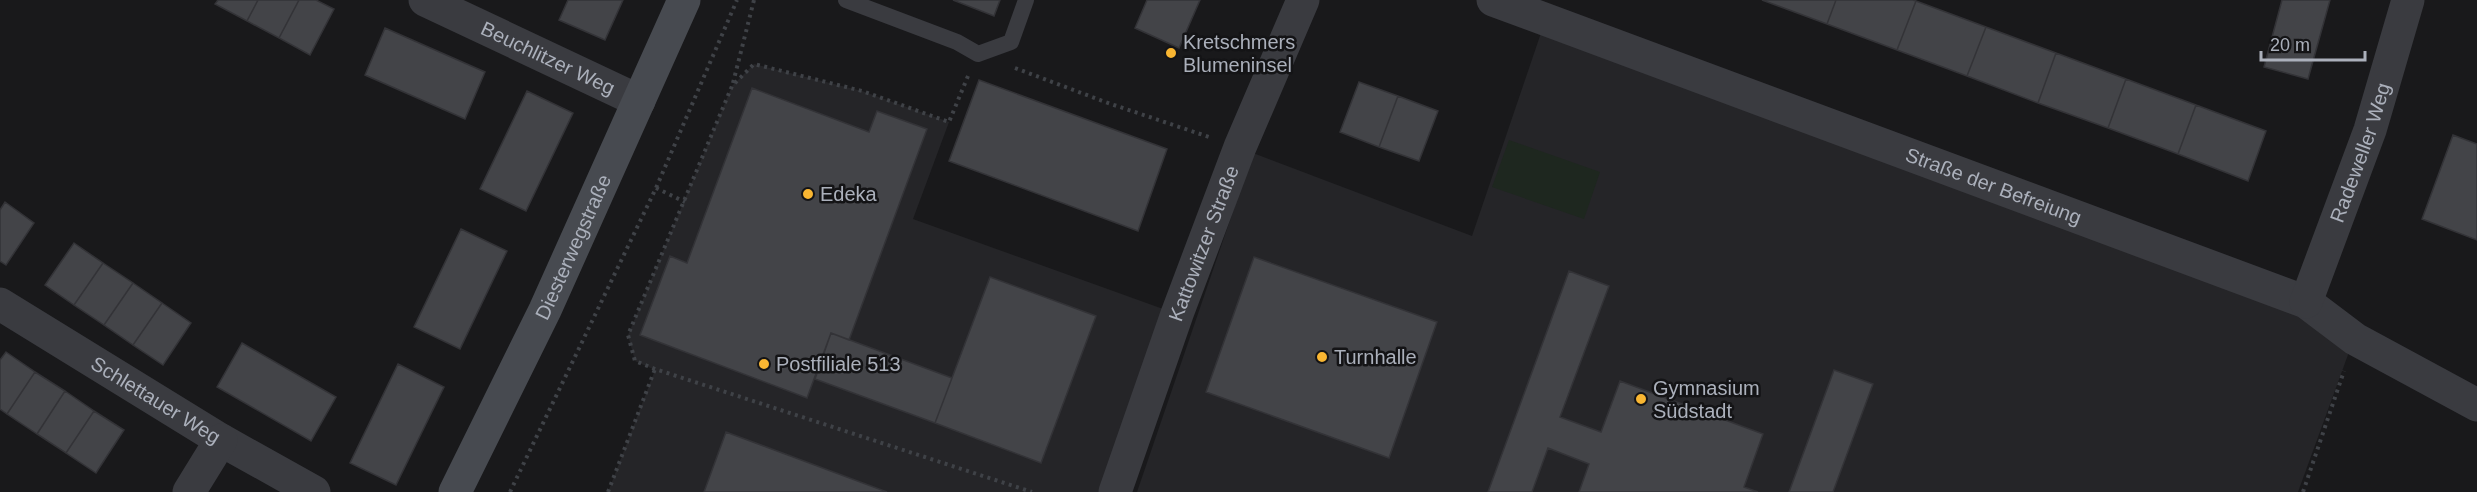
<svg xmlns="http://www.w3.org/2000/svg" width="2477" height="492" viewBox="0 0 2477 492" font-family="Helvetica,sans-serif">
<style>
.built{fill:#252528}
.green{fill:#1e271f}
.building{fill:#434448;stroke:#333337;stroke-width:1.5}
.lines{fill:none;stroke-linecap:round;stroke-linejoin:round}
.path{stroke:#3f4247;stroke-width:4;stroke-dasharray:3 4.5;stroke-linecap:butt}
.lane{stroke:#3a3b40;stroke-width:16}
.street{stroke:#3a3b40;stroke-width:33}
.secondary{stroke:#474a50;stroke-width:33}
.poi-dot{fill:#f9b632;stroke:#141416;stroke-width:2}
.labels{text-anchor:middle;stroke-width:5;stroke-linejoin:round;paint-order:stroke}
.poi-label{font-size:20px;fill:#abb0bb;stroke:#141416;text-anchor:start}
.street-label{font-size:20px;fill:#abb0bb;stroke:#141416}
</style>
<rect width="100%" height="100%" fill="#19191b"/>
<path class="built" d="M1544,24L2322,318L2353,341L2298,492H1137L1253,153L1472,236Z
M754,64L862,91L949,122L913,219L1177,314L1115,492H608L655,370L635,361L628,335L732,86Z"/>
<path class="green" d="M1509,140L1600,172L1584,219L1492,187Z"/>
<path class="building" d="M218,0H258L247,21L215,4Z
M258,0H299L279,38L247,21Z
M299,0H316L334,9L310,55L279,38Z
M568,0H623L605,40L559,20Z
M953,0H1000L994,16Z
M1147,0H1200L1179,48L1135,28Z
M1762,0H1836L1827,24Z
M1836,0H1913L1916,1L1897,50L1827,24Z
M2282,0H2330L2308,79L2264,67Z
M1916,1L1986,27L1967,76L1897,50Z
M1986,27L2056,53L2038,103L1967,76Z
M385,28L485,72L465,119L365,75Z
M2056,53L2126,79L2108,128L2038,103Z
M2126,79L2196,105L2178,154L2108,128Z
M979,80L1167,149L1138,231L949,161Z
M1359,82L1398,96L1379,147L1340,132Z
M752,88L869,132L877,111L927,129L849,340L831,333L807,398L640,335L670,256L687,263Z
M527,91L573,113L526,211L480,189Z
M1398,96L1438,111L1419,161L1379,147Z
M2196,105L2266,131L2248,181L2178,154Z
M2453,135L2477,144V240L2422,219Z
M5,202L34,223L6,265L0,261V210Z
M461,229L507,251L460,349L414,327Z
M74,243L103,263L74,305L45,285Z
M1254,257L1437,322L1389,458L1206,392Z
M103,263L133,283L104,325L74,305Z
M1569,271L1609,286L1560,417L1601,432L1620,381L1763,434L1744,487L1758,492H1579L1589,464L1548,448L1532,492H1488Z
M990,277L1096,316L1041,463L935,423Z
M133,283L162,303L133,345L104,325Z
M162,303L191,323L163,365L133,345Z
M831,333L952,378L935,423L815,379Z
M242,343L336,397L311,441L217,387Z
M6,352L35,372L7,414L0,409V360Z
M398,364L444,387L396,485L350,463Z
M1834,370L1873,384L1833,492H1789Z
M35,372L65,391L37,434L7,414Z
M65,391L94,411L66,453L37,434Z
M94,411L124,430L96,473L66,453Z
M726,432L887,492H704Z"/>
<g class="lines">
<path class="path" d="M1015,68L1108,103L1209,137
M968,76L949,122L862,91L754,64L732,86L628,335L635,361L655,369L1032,492
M733,83L754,0
M656,188L685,202
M510,492L656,188L737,0
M608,492L655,369
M2303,492L2344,371"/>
<path class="lane" d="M846,0L957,42L978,54L1011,42L1026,0"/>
<g class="street">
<path id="s1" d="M425,0L639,101"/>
<path id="s2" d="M1493,0L2306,302L2355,339L2477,405"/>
<path id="s3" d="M2306,302L2370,130L2408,0"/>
<path id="s4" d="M0,304L221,440L314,492"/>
<path d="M189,492L221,440"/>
<path id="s5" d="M1115,492L1177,314L1240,147L1303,0"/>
</g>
<path class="secondary" id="s6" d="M455,492L545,310L684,0"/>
</g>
<g class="poi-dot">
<circle cx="1171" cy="53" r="6"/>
<circle cx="808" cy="194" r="6"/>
<circle cx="1322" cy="357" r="6"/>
<circle cx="764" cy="364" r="6"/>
<circle cx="1641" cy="399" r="6"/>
</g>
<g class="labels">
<g class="poi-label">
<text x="1183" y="49">Kretschmers<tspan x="1183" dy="23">Blumeninsel</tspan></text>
<text x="820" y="201">Edeka</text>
<text x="1334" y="364">Turnhalle</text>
<text x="776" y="371">Postfiliale 513</text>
<text x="1653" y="395">Gymnasium<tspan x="1653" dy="23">Südstadt</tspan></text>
</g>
<g class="street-label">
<text dy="7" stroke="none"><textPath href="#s1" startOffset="136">Beuchlitzer Weg</textPath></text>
<text dy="7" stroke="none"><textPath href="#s3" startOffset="159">Radeweller Weg</textPath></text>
<text dy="7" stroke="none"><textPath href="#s2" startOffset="534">Straße der Befreiung</textPath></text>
<text dy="7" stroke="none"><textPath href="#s5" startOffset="264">Kattowitzer Straße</textPath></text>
<text dy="7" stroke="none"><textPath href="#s6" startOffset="272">Diesterwegstraße</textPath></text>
<text dy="7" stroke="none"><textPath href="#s4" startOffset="183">Schlettauer Weg</textPath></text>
</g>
</g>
<path d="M2261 51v9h104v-9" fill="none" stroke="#abb0bb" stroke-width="3"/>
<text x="2270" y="51" font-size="18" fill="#abb0bb" stroke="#141416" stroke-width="4.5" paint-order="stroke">20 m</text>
</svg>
